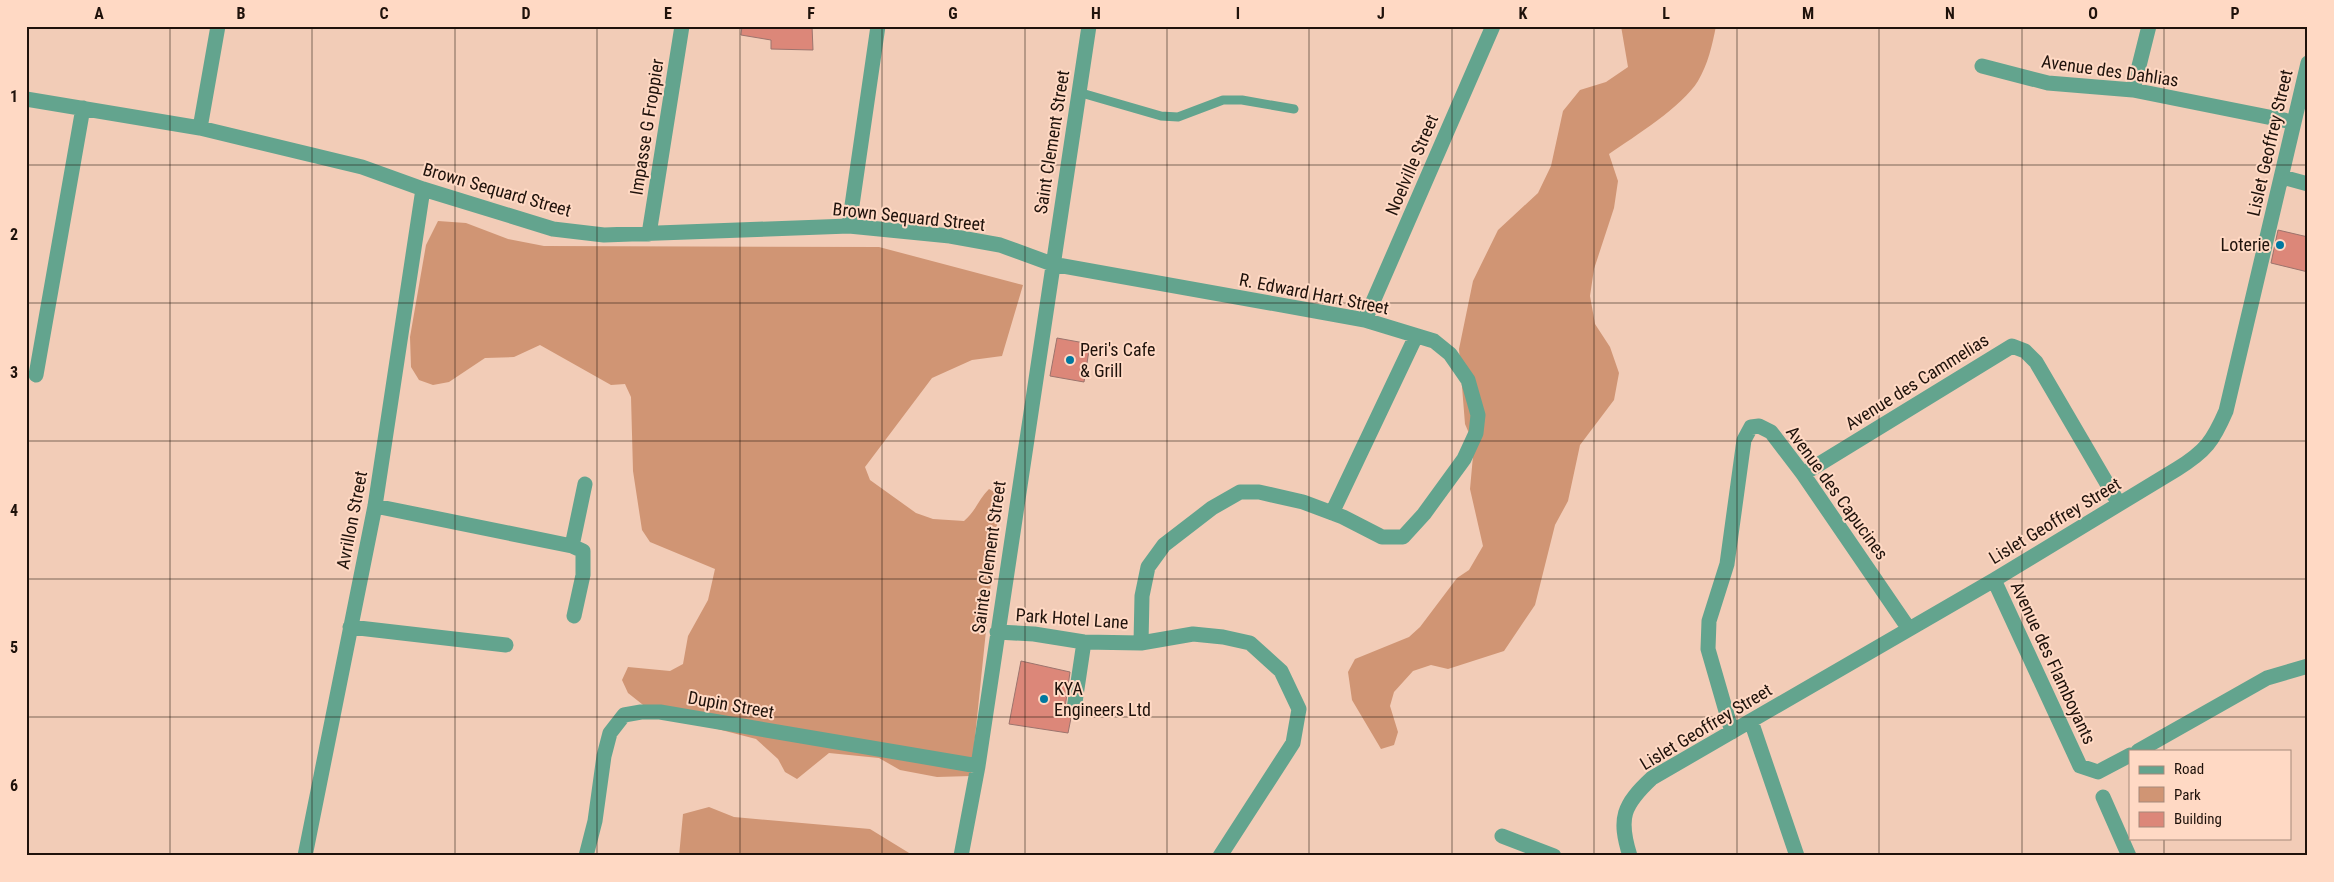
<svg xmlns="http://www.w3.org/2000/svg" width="2334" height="882" viewBox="0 0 2334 882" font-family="'Roboto Condensed',sans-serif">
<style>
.green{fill:#d09574}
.building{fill:#dc8779;stroke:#9c746d}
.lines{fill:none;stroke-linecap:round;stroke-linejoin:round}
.service{stroke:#63a48e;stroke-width:9}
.minor{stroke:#63a48e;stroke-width:15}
.grid{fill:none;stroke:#1f120b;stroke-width:1;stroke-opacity:0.55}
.poi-dot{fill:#0078a0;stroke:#ffd9c4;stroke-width:2}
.labels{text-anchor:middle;stroke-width:4;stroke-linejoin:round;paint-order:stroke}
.street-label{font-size:18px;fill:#1f120b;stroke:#ffd9c4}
.poi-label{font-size:18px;fill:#1f120b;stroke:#ffd9c4;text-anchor:start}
.neatline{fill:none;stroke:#1f120b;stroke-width:2}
.grid-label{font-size:16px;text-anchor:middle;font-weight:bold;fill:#1f120b}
</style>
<rect width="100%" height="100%" fill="#f2ccb7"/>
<path class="green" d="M1621,26H1716C1712,46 1708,64 1698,81C1682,107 1635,136 1609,154L1618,181L1614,208L1594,269L1590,296L1595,324L1610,347L1619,373L1614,400L1580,445L1568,501L1555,525L1535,605L1504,651L1448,669L1431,665L1413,671L1394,692L1390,706L1398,732L1394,745L1381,749L1352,700L1348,672L1355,659L1409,637L1420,627L1457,578L1469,570L1483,546L1470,489L1474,445L1465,424L1459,349L1473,281L1498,230L1538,193L1551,166L1563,111L1580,90L1606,82L1628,67Z
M438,221L466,223L508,239L544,246L879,247L1023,285L1002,356L972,360L932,378L865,467L870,480L916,513L933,519L964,521C976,511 978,500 989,489L1000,495L971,776L937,777L900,770L879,758L829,753L797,779L785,772L778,759L756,739L652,712L628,693L622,680L628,667L670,671L683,664L688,636L708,600L715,569L650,542L642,530L633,471L631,397L625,384L611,385L540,345L514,357L485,358L449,382L433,385L419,380L411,367L410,337L426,245Z
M709,807L734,817L870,829L914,856H679L683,814Z"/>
<path class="building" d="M742,26H812L813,50L771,49V40L741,35Z
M2278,230L2308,237V272L2271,263Z
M1057,338L1090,344L1084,382L1050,376Z
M1021,661L1070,672L1065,708L1066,713L1071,718L1068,733L1009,724Z"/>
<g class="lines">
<path class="service" d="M1078,92L1161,116L1178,117L1223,100H1242L1294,109"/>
<path class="minor" d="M1982,66L2048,83L2133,90L2293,122
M2133,90L2149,26
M26,99L200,128L362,167L423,189L553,229L604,235L849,226L950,236L1000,245L1052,264L1365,320L1434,341L1450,354L1468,380L1478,415L1476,433L1464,459L1424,514L1403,537H1382L1343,517L1303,502L1259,492H1240L1212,508L1164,545L1148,567L1142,596L1141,643
M200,128L218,26
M2282,177L2308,184
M849,226L878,26
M649,234L682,26
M1365,320L1493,26
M36,375L83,108
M1803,474L2012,346L2025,351L2036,362L2119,504
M375,506L572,546L583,551V575L574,616
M1332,513L1416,336
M572,546L585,484
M1994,580L2080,766L2098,772L2130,755
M350,627L506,645
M997,632L1034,634L1084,642L1141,643L1193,634L1223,637L1250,643L1281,671L1299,709L1293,743L1220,856
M1074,709L1084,642
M1751,721L1797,856
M1732,732L1708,649L1709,621L1727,564L1744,440L1751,427L1759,426L1771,432L1803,474L1909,629
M2138,751L2267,678L2308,666
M2103,797L2129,856
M1502,836L1554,856
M305,856L375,506L423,189
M586,856L595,821L604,756L610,733L624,715L641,712H660L978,766
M961,856L978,766L1089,26
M1630,856C1618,818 1623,805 1652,778L1994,580L2177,469C2206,451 2213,441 2226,411L2308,63"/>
</g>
<path class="grid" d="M170,26V856M312,26V856M455,26V856M597,26V856M740,26V856M882,26V856M1025,26V856M1167,26V856M1309,26V856M1452,26V856M1594,26V856M1737,26V856M1879,26V856M2022,26V856M2164,26V751M26,165H2308M26,303H2308M26,441H2308M26,579H2308M26,717H2308M2164,838V856"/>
<g class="poi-dot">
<circle cx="2280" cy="245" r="5"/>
<circle cx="1070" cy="360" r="5"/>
<circle cx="1044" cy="699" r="5"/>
</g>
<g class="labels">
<g class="street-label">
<text transform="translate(2110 71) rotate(8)" y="6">Avenue des Dahlias</text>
<text transform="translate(647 127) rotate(-81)" y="6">Impasse G Froppier</text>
<text transform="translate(1052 142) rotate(-81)" y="6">Saint Clement Street</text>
<text transform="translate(2270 143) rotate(-77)" y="6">Lislet Geoffrey Street</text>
<text transform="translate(1412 165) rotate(-67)" y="6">Noelville Street</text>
<text transform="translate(497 190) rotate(16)" y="6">Brown Sequard Street</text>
<text transform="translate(909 217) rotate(6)" y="6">Brown Sequard Street</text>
<text transform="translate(1314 294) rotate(11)" y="6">R. Edward Hart Street</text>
<text transform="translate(1917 382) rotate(-32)" y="6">Avenue des Cammelias</text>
<text transform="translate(1837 493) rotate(54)" y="6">Avenue des Capucines</text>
<text transform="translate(352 520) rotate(-79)" y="6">Avrillon Street</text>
<text transform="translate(2055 521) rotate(-31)" y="6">Lislet Geoffrey Street</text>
<text transform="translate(989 557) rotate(-82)" y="6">Sainte Clement Street</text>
<text transform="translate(1072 619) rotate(4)" y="6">Park Hotel Lane</text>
<text transform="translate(2053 663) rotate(65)" y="6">Avenue des Flamboyants</text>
<text transform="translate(731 705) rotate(10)" y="6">Dupin Street</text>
<text transform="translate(1706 727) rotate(-31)" y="6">Lislet Geoffrey Street</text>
</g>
<g class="poi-label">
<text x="2270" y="251" text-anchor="end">Loterie</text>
<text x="1080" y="356">Peri's Cafe<tspan x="1080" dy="21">&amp; Grill</tspan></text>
<text x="1054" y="695">KYA<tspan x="1054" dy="21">Engineers Ltd</tspan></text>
</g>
</g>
<rect width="2334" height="882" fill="none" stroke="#ffd9c4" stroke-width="55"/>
<rect x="2129" y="750" width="162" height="90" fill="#ffd9c4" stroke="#a5897a"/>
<rect x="2139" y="766" width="25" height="8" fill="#63a48e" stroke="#a5897a"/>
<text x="2174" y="774" font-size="15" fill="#1f120b">Road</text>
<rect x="2139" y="787" width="25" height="15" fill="#d09574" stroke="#a5897a"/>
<text x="2174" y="800" font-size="15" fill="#1f120b">Park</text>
<rect x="2139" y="812" width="25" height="15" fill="#dc8779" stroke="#a5897a"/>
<text x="2174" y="824" font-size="15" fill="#1f120b">Building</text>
<rect x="28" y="28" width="2278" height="826" class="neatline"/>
<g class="grid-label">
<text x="99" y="19">A</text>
<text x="241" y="19">B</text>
<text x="384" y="19">C</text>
<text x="526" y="19">D</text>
<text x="668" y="19">E</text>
<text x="811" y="19">F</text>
<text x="953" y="19">G</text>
<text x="1096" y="19">H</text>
<text x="1238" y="19">I</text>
<text x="1381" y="19">J</text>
<text x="1523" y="19">K</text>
<text x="1666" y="19">L</text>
<text x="1808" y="19">M</text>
<text x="1950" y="19">N</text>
<text x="2093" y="19">O</text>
<text x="2235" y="19">P</text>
<text x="14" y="102">1</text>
<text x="14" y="240">2</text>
<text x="14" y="378">3</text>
<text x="14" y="516">4</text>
<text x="14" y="653">5</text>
<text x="14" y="791">6</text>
</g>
</svg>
